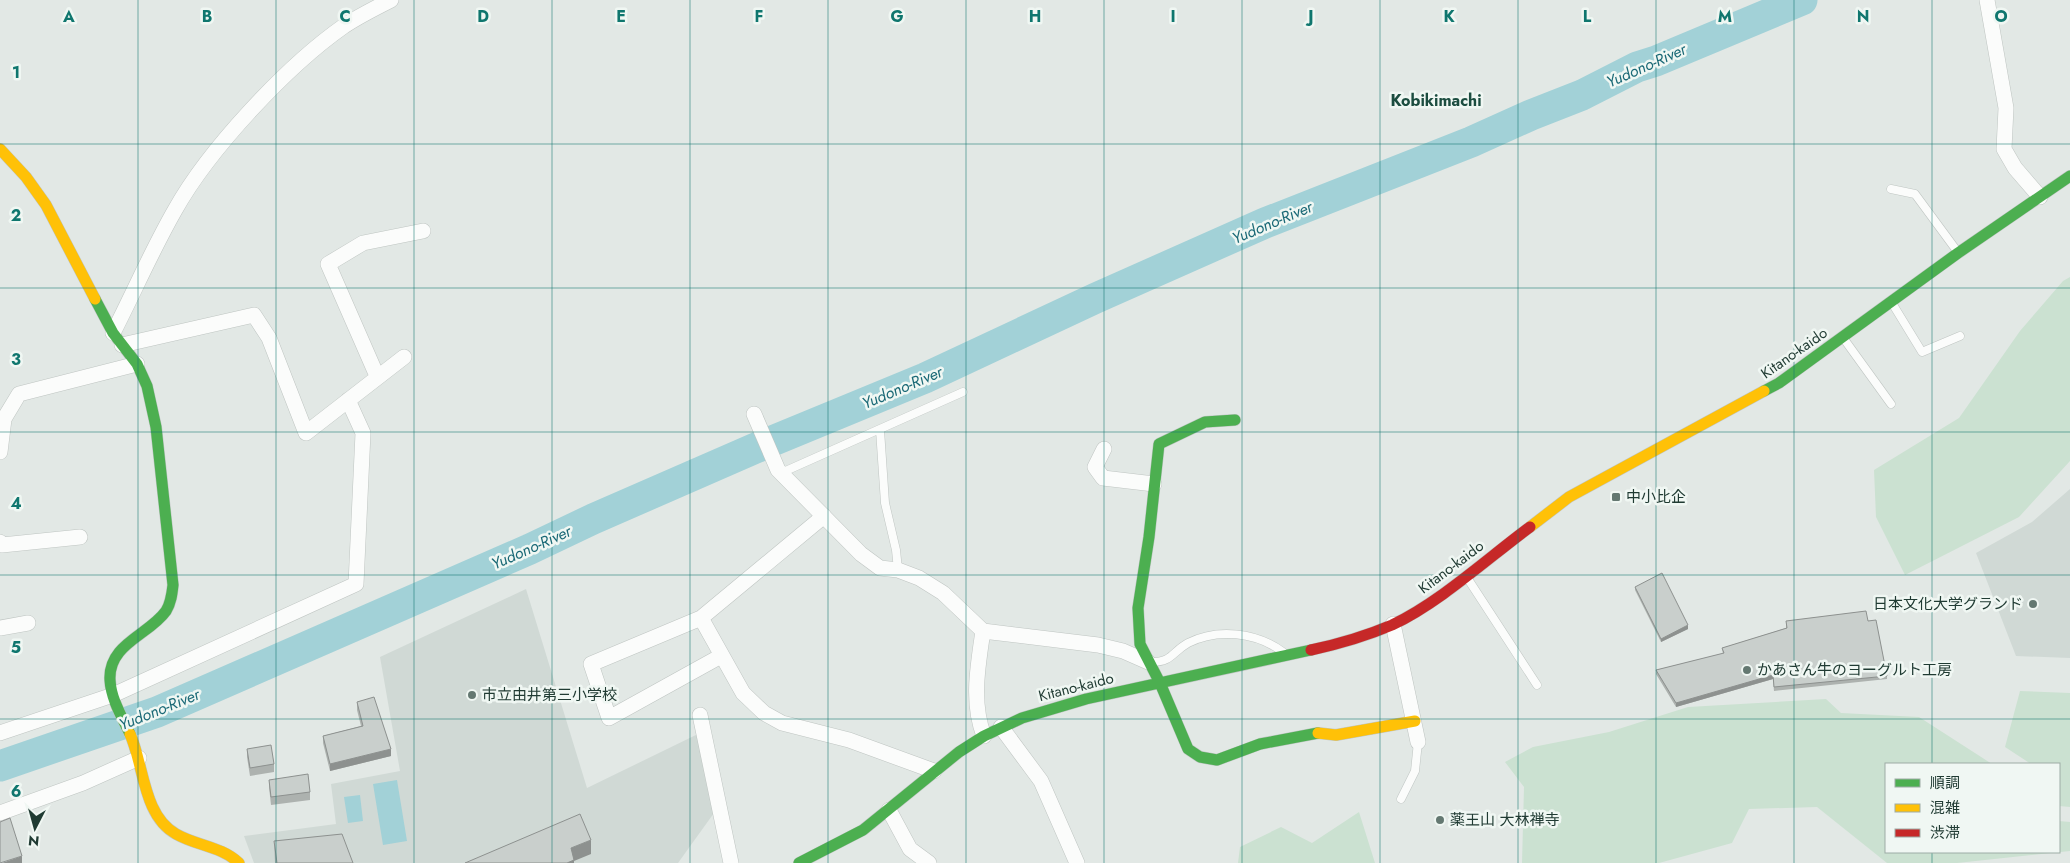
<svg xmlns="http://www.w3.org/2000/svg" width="2070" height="863" viewBox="0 0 2070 863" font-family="Jost,'Noto Sans JP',sans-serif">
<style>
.built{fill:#d0d9d5}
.green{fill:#cbe1d1}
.water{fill:#a2d1d7}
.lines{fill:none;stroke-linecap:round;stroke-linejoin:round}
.river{stroke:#a2d1d7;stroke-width:31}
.lane-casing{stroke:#bfc5c2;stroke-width:9}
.street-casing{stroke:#bfc5c2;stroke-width:16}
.fast-casing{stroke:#bec5c2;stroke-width:12}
.slow-casing{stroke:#bec5c2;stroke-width:12}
.jam-casing{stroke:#bec5c2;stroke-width:12}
.lane{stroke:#fbfcfb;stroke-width:8}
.street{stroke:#fbfcfb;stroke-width:15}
.fast{stroke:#4caf50;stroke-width:11}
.slow{stroke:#ffc107;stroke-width:11}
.jam{stroke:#c62828;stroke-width:11}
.wall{fill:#adb2af}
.shaded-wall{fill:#8d918f}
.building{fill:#c9cfcc;stroke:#8d918f}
.grid{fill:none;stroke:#0f766e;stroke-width:1;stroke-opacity:0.55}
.poi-dot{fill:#647871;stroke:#f0f7f3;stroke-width:2}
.labels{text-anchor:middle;stroke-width:5;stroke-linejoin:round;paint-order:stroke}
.street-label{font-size:15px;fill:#203b33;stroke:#f0f7f3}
.poi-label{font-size:15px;fill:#203b33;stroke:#f0f7f3;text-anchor:start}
.water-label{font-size:16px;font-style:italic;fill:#1a6976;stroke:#f0f7f3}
.neighbourhood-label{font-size:16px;font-weight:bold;fill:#1c4d40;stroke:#f0f7f3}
.grid-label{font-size:16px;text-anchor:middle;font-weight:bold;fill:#0f766e;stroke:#f0f7f3;stroke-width:5;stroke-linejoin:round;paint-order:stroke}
</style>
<rect width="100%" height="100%" fill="#e2e8e5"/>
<path class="built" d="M2070,489V658L2016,656L1976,553L2032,522Z
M526,589L587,788L700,733L714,813L678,863H254L244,836L336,824L331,784L400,771L380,657Z"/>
<path class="green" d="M2070,277V461L2019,517L1905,575L1876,517L1874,470L1959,418L2020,331L2063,281Z
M2020,691L2070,693V807L2059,806V764H2031L2005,747Z
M1826,699L1841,713L1919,717L1992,764H1886V852H2059V821L2070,822V851L1957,863H1887L1817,807L1749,809L1732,843L1659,863H1522L1524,787L1505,762L1533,747L1609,732L1688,707Z
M1359,812L1375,863H1238L1240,847L1281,827L1312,843Z"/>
<path class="water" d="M397,780L407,841L383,845L373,784Z
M360,795L363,821L348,823L344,797Z"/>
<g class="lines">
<path class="river" d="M0,766L157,712L530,549L593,519L765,444L925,378L1096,298L1265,223L1471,142L1531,115L1582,95L1637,67L1656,61L1802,0"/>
<g class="lane-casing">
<path id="lane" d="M1891,189L1915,194L1957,251
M1892,303L1922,352L1960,336
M1844,339L1891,404
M880,430L885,503L896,550L898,570
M781,473L963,392
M1466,576L1537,685
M1152,662C1172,662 1172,652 1188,643C1217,628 1256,632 1283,652
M1401,799L1415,771L1418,742"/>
</g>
<g class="street-casing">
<path id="street" d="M1987,0L2006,108L2004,149L2015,168L2040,197
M113,333C134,292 152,250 175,210C209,149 287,66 344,26C359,16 375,8 391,0
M122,345L254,315L269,338L306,433L404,357
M377,376L328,264L363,243L423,231
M754,414L778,470L861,554L880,568L898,570L919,578L943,593L983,631C978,665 971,703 984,736
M1104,449L1095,467L1103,478L1154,484
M0,452L4,419L19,394L137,364
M824,516L701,618L743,693L764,713L782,723L849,740L934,771
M0,542L2,545L80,537
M701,618L591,664L609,718L721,656
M1393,624L1418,742
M0,628L28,623
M983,631L1098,645L1123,651L1148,662
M700,715L731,863
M1001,727L1041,781L1077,863
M0,733L113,695L356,584L363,433L348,400
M889,810L910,849L929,863
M0,813L83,783L139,758"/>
</g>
<g class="fast-casing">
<path id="fast" d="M95,299L113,333L137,364L147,386L156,427L173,585C172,594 171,603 166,611C149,635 108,644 110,680C111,699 122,717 130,734
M1764,391L1779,383L1958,253L2070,176
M1235,420L1205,422L1159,444L1149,537L1138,608L1140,644L1160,683L1188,749L1200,757L1217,760L1260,744L1318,733
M799,863L863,830L959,752L984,736L1022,718L1086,699L1311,650"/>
</g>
<g class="slow-casing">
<path id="slow" d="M0,149L26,177L46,205L95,299
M1530,527L1569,497L1764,391
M1318,733L1336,735L1415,721
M130,734C144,765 143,816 176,834C197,846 221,846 239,863"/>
</g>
<g class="jam-casing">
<path id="jam" d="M1311,650C1339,644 1366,636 1392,625C1439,603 1488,558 1530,527"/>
</g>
<use href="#lane" class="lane"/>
<use href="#street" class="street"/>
<use href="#fast" class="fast"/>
<use href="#slow" class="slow"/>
<use href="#jam" class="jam"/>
</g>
<path class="wall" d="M1635,587L1688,629L1661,642L1635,590Z
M1786,621H1868L1887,676V679L1774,691L1773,679L1676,707L1656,674V670L1723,654L1722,648L1786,628Z
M357,702L391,756L330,771L323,743V736L361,726L357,710Z
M247,749L274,764V772L250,776L247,757Z
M269,780L310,792V800L271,805L269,787Z
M274,841L353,863H275Z"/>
<path class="shaded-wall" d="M1688,625V629L1661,642V639Z
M1773,675V679L1676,707V703Z
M391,749V756L330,771V764Z
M591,840V854L574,861V863H567L571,848Z
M22,856V863H2Z"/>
<path class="building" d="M1662,573L1688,625L1661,639L1635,587Z
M1866,611L1868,621L1876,620L1887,676L1774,687L1773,675L1676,703L1656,670L1724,653L1722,648L1787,628L1786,621Z
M374,697L391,749L330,764L323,736L363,726L357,702Z
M271,745L274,764L250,768L247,749Z
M308,774L310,792L271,797L269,780Z
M580,814L591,840L571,848L574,860L567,863H465Z
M10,818L22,856L0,863V822Z
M342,834L353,863H277L274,841Z"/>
<path class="grid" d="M138,0V863M276,0V863M414,0V863M552,0V863M690,0V863M828,0V863M966,0V863M1104,0V863M1242,0V863M1380,0V863M1518,0V863M1656,0V863M1794,0V863M1932,0V764M0,144H2070M0,288H2070M0,432H2070M0,575H2070M0,719H2070M1932,852V863"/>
<g class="poi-dot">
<rect x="1611" y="492" width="10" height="10" rx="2.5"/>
<circle cx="2033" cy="604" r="5"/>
<circle cx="1747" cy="670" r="5"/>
<circle cx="472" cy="695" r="5"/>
<circle cx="1440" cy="820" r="5"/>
</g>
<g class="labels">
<g class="street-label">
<text transform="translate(1794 353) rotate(-35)" y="5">Kitano-kaido</text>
<text transform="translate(1451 567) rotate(-37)" y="5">Kitano-kaido</text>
<text transform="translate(1076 687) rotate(-14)" y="5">Kitano-kaido</text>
</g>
<g class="poi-label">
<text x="1626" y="502">中小比企</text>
<text x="2023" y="609" text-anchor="end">日本文化大学グランド</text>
<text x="1757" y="675">かあさん牛のヨーグルト工房</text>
<text x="482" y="700">市立由井第三小学校</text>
<text x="1450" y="825">薬王山 大林禅寺</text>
</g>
<g class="water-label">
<text transform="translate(1646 65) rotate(-24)" y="6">Yudono-River</text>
<text transform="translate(1272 222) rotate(-23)" y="6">Yudono-River</text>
<text transform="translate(902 387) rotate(-23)" y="6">Yudono-River</text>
<text transform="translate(531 547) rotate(-24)" y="6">Yudono-River</text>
<text transform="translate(159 709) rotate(-22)" y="6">Yudono-River</text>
</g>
<g class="neighbourhood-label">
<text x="1436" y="106">Kobikimachi</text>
</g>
</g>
<g class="grid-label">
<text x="69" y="22">A</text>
<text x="207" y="22">B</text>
<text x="345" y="22">C</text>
<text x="483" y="22">D</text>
<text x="621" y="22">E</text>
<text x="759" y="22">F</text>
<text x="897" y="22">G</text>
<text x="1035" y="22">H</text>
<text x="1173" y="22">I</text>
<text x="1311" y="22">J</text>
<text x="1449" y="22">K</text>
<text x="1587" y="22">L</text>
<text x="1725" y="22">M</text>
<text x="1863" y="22">N</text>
<text x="2001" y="22">O</text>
<text x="16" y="78">1</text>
<text x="16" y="221">2</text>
<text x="16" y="365">3</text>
<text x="16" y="509">4</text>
<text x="16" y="653">5</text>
<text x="16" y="797">6</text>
</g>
<rect x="1885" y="763" width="175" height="90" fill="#f0f7f3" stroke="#9daca6"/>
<rect x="1895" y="779" width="25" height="8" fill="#4caf50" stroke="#9daca6"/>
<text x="1930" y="788" font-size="15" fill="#203b33">順調</text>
<rect x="1895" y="804" width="25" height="8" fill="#ffc107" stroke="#9daca6"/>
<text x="1930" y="813" font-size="15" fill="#203b33">混雑</text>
<rect x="1895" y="829" width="25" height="8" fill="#c62828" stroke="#9daca6"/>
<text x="1930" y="838" font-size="15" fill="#203b33">渋滞</text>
<g transform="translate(35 828) rotate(186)" stroke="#f0f7f3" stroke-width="4" paint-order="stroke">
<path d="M0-4L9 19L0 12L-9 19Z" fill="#203b33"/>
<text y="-8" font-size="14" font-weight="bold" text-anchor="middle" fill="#203b33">N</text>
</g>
</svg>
